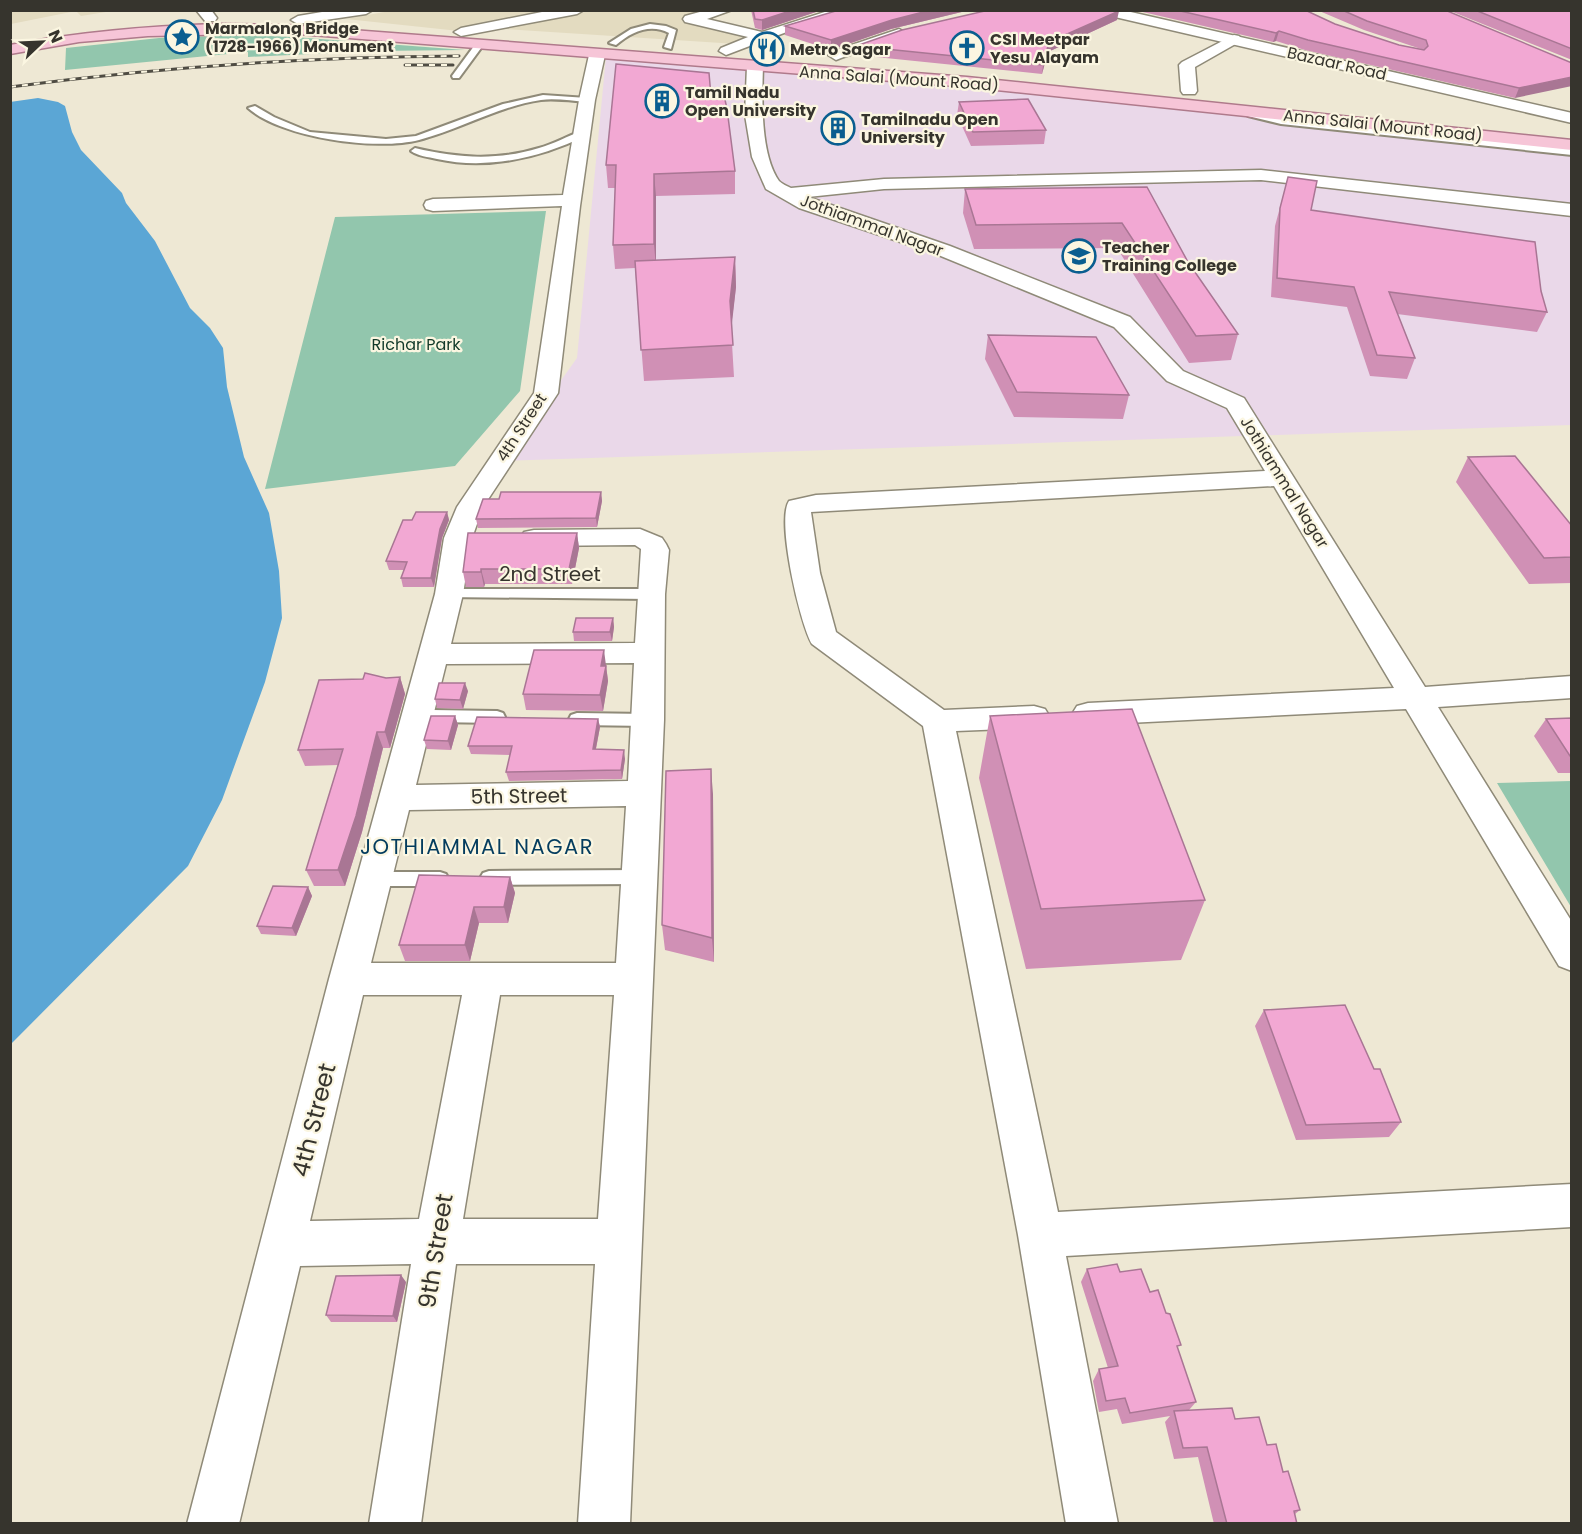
<svg xmlns="http://www.w3.org/2000/svg" width="1582" height="1534" viewBox="0 0 1582 1534" font-family="Poppins,sans-serif">
<style>
.built{fill:#e3dbc0}
.education{fill:#ead8e9}
.green{fill:#92c6ad}
.water{fill:#5ba6d5}
.lines{fill:none;stroke-linecap:round;stroke-linejoin:round}
.service-casing{stroke:#8f8a78;stroke-width:4}
.minor-casing{stroke:#8f8a78;stroke-width:3}
.tertiary-casing{stroke:#8f8a78;stroke-width:3}
.primary-casing{stroke:#af7a8b;stroke-width:3}
.service{fill:#fff;fill-rule:evenodd}
.minor{fill:#fff;fill-rule:evenodd}
.tertiary{fill:#fff;fill-rule:evenodd}
.primary{fill:#f6c5d7;fill-rule:evenodd}
.rail-casing{stroke:#4f4c43;stroke-width:3}
.rail{stroke:#fbf6e1;stroke-width:2;stroke-dasharray:6;stroke-linecap:butt}
.wall{fill:#d090b5}
.shaded-wall{fill:#a97694}
.building{fill:#f2a8d3;stroke:#a97694;stroke-width:1.5}
.labels{text-anchor:middle;stroke-width:4.5;stroke-linejoin:round;paint-order:stroke}
.far-poi-label{font-size:16px;font-weight:bold;fill:#36342d;stroke:#fbf6e1;text-anchor:start}
.far-street-label{font-size:16px;fill:#36342d;stroke:#fbf6e1}
.far-park-label{font-size:16px;fill:#133a2a;stroke:#fbf6e1}
.street-label{font-size:20px;fill:#36342d;stroke:#fbf6e1}
.neighbourhood-label{font-size:21px;letter-spacing:1.5px;fill:#043c5e;stroke:#fbf6e1}
.near-street-label{font-size:24px;fill:#36342d;stroke:#fbf6e1}
</style>
<rect width="100%" height="100%" fill="#eee8d4"/>
<path class="built" d="M395,10H548L550,12L459,31L346,19Z
M718,10L681,20L755,36L737,44L504,29L507,26L590,11Z
M11,11H112L81,16L76,11L11,24Z"/>
<path class="education" d="M606,57L713,68L755,66L1280,113L1349,132L1571,153V425L504,461L577,358Z"/>
<path class="green" d="M243,35L294,37L465,50L374,51L248,57V52L65,70L66,48L159,38Z
M546,211L520,391L455,466L265,489L335,217Z
M1571,781H1572L1571,907L1497,783Z"/>
<path class="water" d="M38,98L58,102L65,106L72,132L81,150L122,193L126,203L155,241L190,308L210,328L223,348L227,387L244,457L269,513L279,571L282,618L265,682L222,800L188,866L11,1044L10,102Z"/>
<g class="lines">
<g class="service-casing">
<path id="service" d="M650,24L666,26L676,30L671,49L664,47L669,33C650,23 631,32 616,45L609,43L631,29Z
M477,42L484,44L459,78H453L452,76Z
M543,95L587,98L591,100L587,102C573,101 555,98 541,100C499,106 461,129 419,140C376,151 282,138 248,108L255,106L274,117L310,132L386,139L416,136L503,104Z
M1251,112L1281,118L1572,149V155L1281,124L1248,116V112Z
M582,131L586,134L585,136C540,158 487,170 437,159C428,157 418,156 411,151L415,148C457,158 497,161 539,148C554,144 567,136 582,131Z
M449,589H651L658,594L651,599L444,597L442,594L444,591Z
M433,710L497,711L503,713L505,717L503,721L497,723L433,722L427,720L425,716L427,712Z
M577,713L648,714L654,716L656,720L654,724L648,726L577,725L571,723L569,719L571,715Z
M640,870L646,872L649,877L646,882L640,884L489,885L483,883L480,878L483,873L489,871Z
M375,872H440L446,874L449,879L446,884L440,886H375L369,884L366,879L369,874Z"/>
</g>
<g class="minor-casing">
<path id="minor" d="M196,10H211L217,18L215,21H205Z
M552,10H584L577,14L461,36L454,32L461,28Z
M707,10H732L707,19L762,32L831,10H856L854,13L792,30L726,55L719,51L721,48L748,37L685,22L683,19L685,16Z
M899,29L906,33L904,36L841,58L836,60L828,55L831,52Z
M1234,35L1239,36L1241,39L1239,42L1195,67L1197,91L1195,94H1183L1181,91L1179,65L1182,62Z
M597,50L605,55L595,100L580,206L558,393L483,507L472,538L463,594L451,644L635,643L641,549L635,545L534,546L524,544L520,538L524,532L534,530L640,529L662,538L666,544L669,550L665,594L664,720L630,1524H578L595,1264H456L421,1524H369L411,1264L300,1266L239,1524H187L329,979L435,594L444,538L457,507L534,393L562,206L433,211L426,209L424,205L426,201L433,199L563,195L579,100L589,55ZM634,663L628,781L416,785L446,664ZM626,806L616,963H371L409,810ZM363,995H462L419,1219L310,1221ZM500,995H614L598,1219H463Z
M755,61L763,66C762,98 760,154 779,181C782,184 787,186 791,188L884,179L1261,170L1572,204V216L1261,180L884,189L808,197L950,246L1130,317L1183,371L1244,398L1425,687L1572,676V698L1438,707L1572,922V971L1559,966L1406,709L1088,725L1077,722L1072,714L1077,706L1088,703L1394,688L1274,486L811,512L820,573L836,632L944,710L1034,706L1045,709L1050,717L1045,725L1034,728L956,731L1058,1212L1572,1184V1227L1066,1256L1118,1524H1066L1018,1235L923,726L812,644C800,624 776,520 789,501L816,495L1265,471L1227,408L1167,381L1114,327L936,254L799,208L766,189L752,157L745,115L747,66Z"/>
</g>
<g class="tertiary-casing">
<path id="tertiary" d="M334,10H373L366,14L298,24L291,20L298,16Z
M1095,10H1122L1572,113V123L1102,14Z"/>
</g>
<g class="primary-casing">
<path id="primary" d="M217,24L286,25L967,77L1572,140V150L967,87L286,33L148,36L79,42L10,54V45C79,32 147,26 217,24Z"/>
</g>
<use href="#service" class="service"/>
<use href="#minor" class="minor"/>
<use href="#tertiary" class="tertiary"/>
<use href="#primary" class="primary"/>
<g class="rail-casing">
<path id="rail" d="M405,65H453
M10,87C159,67 308,57 459,56"/>
</g>
<use href="#rail" class="rail"/>
</g>
<path class="wall" d="M751,10H822L762,30L755,28Z
M839,10H970L891,29L831,50L785,35V26Z
M1134,10H1305L1335,24L1399,45L1421,49L1364,30L1317,10H1445L1572,63L1515,98L1305,50L1276,41L1273,42Z
M1448,10H1572V60Z
M1117,20L1048,52L1042,74L856,55V46Z
M711,96L735,171V194L656,196V261L735,257L736,287L731,327L734,377L644,381L635,268L615,269L613,245L615,188H608L606,165Z
M959,102L1046,130L1044,144L971,146L957,115Z
M1288,177L1311,210L1541,291L1547,312L1537,332L1397,314L1415,358L1407,379L1370,376L1347,307L1271,297L1275,226Z
M1147,187L1188,262L1238,334L1231,360L1189,363L1117,248L974,249L963,213L965,189Z
M988,335L1129,395L1123,419L1014,417L985,359Z
M1468,457L1572,526V583L1529,584L1456,482Z
M601,492L602,501L597,527L478,528L476,519L499,499Z
M447,512L449,520L442,538L434,587H403L401,578L404,570H389L386,561L412,520Z
M577,533L579,548L572,584H485L484,587H466L463,572Z
M613,618L614,627L612,641H574L573,632Z
M606,665L608,681L603,711L526,710L523,694Z
M400,677L405,694L390,748H383L362,832L345,886H314L306,870L338,765L305,766L298,750L386,678Z
M468,691L463,709L437,708L435,699Z
M455,716L458,725L451,750L427,749L424,740Z
M990,716L1205,900L1181,960L1026,969L979,778Z
M1572,718V773H1558L1534,736L1546,719Z
M598,719L600,727L596,749L625,759L622,779L509,781L506,772L510,755L471,754L468,746Z
M713,794L714,962L665,950L662,925Z
M510,877L515,893L508,923H479L470,961H405L399,945Z
M308,887L312,896L296,936L261,934L257,926Z
M1264,1010L1374,1069L1401,1122L1389,1137L1296,1140L1255,1026Z
M1087,1269L1120,1272L1150,1292L1178,1350L1196,1402L1189,1410L1235,1419L1267,1445L1283,1472L1300,1510L1295,1514L1297,1524H1214L1198,1457L1174,1459L1165,1422L1170,1416L1122,1424L1117,1409L1099,1412L1093,1381L1099,1369L1108,1368L1081,1282Z
M406,1282L397,1322H331L326,1315Z"/>
<path class="shaded-wall" d="M793,10H822L762,30V20Z
M931,10H970L891,29L831,50V40L892,20Z
M1119,11L1117,20L1048,52L1042,74L1043,65L1049,42Z
M1279,31L1276,41L1273,42L1276,33Z
M1572,77V86L1515,98L1519,88Z
M654,174L656,196V268L654,244Z
M735,257L736,287L731,332L730,301Z
M601,492L602,501L597,527L596,518Z
M447,512L449,520L442,538L434,587L431,578L440,529Z
M577,533L579,548L572,584L569,569Z
M481,569L485,584L484,587L481,572Z
M613,618L614,627L612,641L610,632Z
M604,650L608,681L603,711L600,695L601,666Z
M400,677L405,694L390,748L385,732Z
M465,683L468,691L463,709L460,700Z
M455,716L458,725L451,750L448,741Z
M598,719L600,727L594,758L593,749Z
M377,732L383,748L362,832L345,886L338,870Z
M624,750L625,759L622,779L621,770Z
M711,769L713,794L714,962L712,938Z
M510,877L515,893L508,923L504,907Z
M308,887L312,896L296,936L292,928Z
M474,907L479,923L470,961L465,945Z
M401,1275L406,1282L397,1322L393,1316Z"/>
<path class="building" d="M753,10H793L762,20L755,19Z
M839,10H931L892,20L831,40L785,26Z
M989,10L1119,11L1049,42L1043,65L856,46L902,30Z
M1176,10H1305L1335,24L1399,45L1424,50L1428,46L1426,40L1367,21L1342,10H1445L1572,63V77L1519,88L1308,40L1279,31L1276,33Z
M1475,10H1572V49Z
M616,64L709,73L711,96L724,95L727,109L735,171L654,174V244L613,245L616,165H606Z
M1028,99L1046,130L973,132L959,102Z
M1288,177L1317,181L1311,210L1535,242L1541,291L1547,312L1389,292L1415,358L1377,355L1354,287L1277,278L1280,208Z
M1147,187L1188,262L1238,334L1196,336L1122,223L976,225L965,189Z
M735,257L730,301L733,345L641,350L635,261Z
M988,335L1096,337L1129,395L1017,392Z
M1515,456L1572,526V557L1544,558L1468,457Z
M501,492H601L596,518L476,519L483,499H499Z
M416,512H447L440,529L431,578H401L407,562L386,561L403,520H412Z
M468,533H577L569,569H481V572H463Z
M576,618H613L610,632H573Z
M534,650H604L601,666H606L600,695L523,694Z
M365,673L386,678L400,677L385,732H377L356,816L338,870H306L343,749L298,750L319,680L363,679Z
M439,683H465L460,700L435,699Z
M1132,709L1205,900L1041,909L990,716Z
M431,716H455L448,741L424,740Z
M477,717L598,719L593,749L624,750L621,770L506,772L512,746H468Z
M1572,718V756H1570L1546,719Z
M711,769L712,938L662,925L666,771Z
M419,875L510,877L504,907H474L465,945H399Z
M273,886L308,887L292,928L257,926Z
M1345,1005L1374,1069H1380L1401,1122L1306,1125L1264,1010Z
M1117,1264L1120,1272L1141,1269L1150,1292L1158,1290L1166,1313L1170,1314L1181,1345L1177,1346L1196,1402L1130,1413L1125,1398L1106,1401L1099,1369L1118,1366L1087,1269Z
M401,1275L393,1316L326,1315L336,1276Z
M1232,1408L1235,1419L1259,1417L1267,1445L1276,1444L1283,1472L1288,1471L1300,1510L1294,1511L1297,1524H1227L1207,1447L1183,1448L1174,1411Z"/>
<defs>
<g id="sight-ring" transform="scale(1.725)"><circle r="9.5" fill="#fbf6e1" stroke="#0a5e90" stroke-width="1.5"/><path d="M0-6L1.8-2.2L6-1.7L2.9 1.2L3.7 5.4L0 3.3L-3.7 5.4L-2.9 1.2L-6-1.7L-1.8-2.2Z" fill="#0a5e90"/></g>
<g id="church-ring" transform="scale(1.725)"><circle r="9.5" fill="#fbf6e1" stroke="#0a5e90" stroke-width="1.5"/><path d="M-1.2-6h2.4v3.5h3.3v2.4h-3.3V6h-2.4V-.1h-3.3v-2.4h3.3Z" fill="#0a5e90"/></g>
<g id="restaurant-ring" transform="scale(1.725)"><circle r="9.5" fill="#fbf6e1" stroke="#0a5e90" stroke-width="1.5"/><path d="M-5-6h1v4h1v-4h1v4h1v-4h1v5L-1.5 .5V6h-2V.5L-5-1ZM5-6V6H3V1.5H1.5Q1.5-4 5-6Z" fill="#0a5e90"/></g>
<g id="building-ring" transform="scale(1.725)"><circle r="9.5" fill="#fbf6e1" stroke="#0a5e90" stroke-width="1.5"/><path d="M-4-6H4V6H1V3H-1V6H-4ZM-2.5-4.3h1.7v1.8h-1.7ZM.8-4.3h1.7v1.8H.8ZM-2.5-1h1.7V.8h-1.7ZM.8-1h1.7V.8H.8Z" fill="#0a5e90"/></g>
<g id="university-ring" transform="scale(1.725)"><circle r="9.5" fill="#fbf6e1" stroke="#0a5e90" stroke-width="1.5"/><path d="M0-5L7-2L0 1L-7-2ZM-4 1L0 2.5L4 1V4Q0 6-4 4Z" fill="#0a5e90"/></g>
</defs>
<g fill-rule="evenodd">
<use href="#sight-ring" x="182" y="37"/>
<use href="#church-ring" x="967" y="48"/>
<use href="#restaurant-ring" x="767" y="49"/>
<use href="#building-ring" x="662" y="101"/>
<use href="#building-ring" x="838" y="128"/>
<use href="#university-ring" x="1079" y="256"/>
</g>
<g class="labels">
<g class="far-poi-label">
<text x="205" y="34">Marmalong Bridge<tspan x="205" dy="18">(1728-1966) Monument</tspan></text>
<text x="990" y="45">CSI Meetpar<tspan x="990" dy="18">Yesu Alayam</tspan></text>
<text x="790" y="55">Metro Sagar</text>
<text x="685" y="98">Tamil Nadu<tspan x="685" dy="18">Open University</tspan></text>
<text x="861" y="125">Tamilnadu Open<tspan x="861" dy="18">University</tspan></text>
<text x="1102" y="253">Teacher<tspan x="1102" dy="18">Training College</tspan></text>
</g>
<g class="far-street-label">
<text transform="translate(1337 63) rotate(13)" y="6">Bazaar Road</text>
<text transform="translate(899 78) rotate(4)" y="6">Anna Salai (Mount Road)</text>
<text transform="translate(1383 125) rotate(6)" y="6">Anna Salai (Mount Road)</text>
<text transform="translate(872 225) rotate(20)" y="6">Jothiammal Nagar</text>
<text transform="translate(521 427) rotate(-57)" y="6">4th Street</text>
<text transform="translate(1285 482) rotate(58)" y="6">Jothiammal Nagar</text>
</g>
<g class="far-park-label">
<text x="416" y="350">Richar Park</text>
</g>
<g class="street-label">
<text x="550" y="581">2nd Street</text>
<text transform="translate(519 796) rotate(-1)" y="7">5th Street</text>
</g>
<g class="neighbourhood-label">
<text x="477" y="854">JOTHIAMMAL NAGAR</text>
</g>
<g class="near-street-label">
<text transform="translate(314 1120) rotate(-76)" y="8">4th Street</text>
<text transform="translate(436 1251) rotate(-81)" y="8">9th Street</text>
</g>
</g>
<rect width="1582" height="1534" fill="none" stroke="#36342d" stroke-width="24"/>
<g transform="translate(42 42) rotate(67)" stroke="#fbf6e1" stroke-width="4.5" paint-order="stroke">
<path d="M0-4.5L10 22L0 15L-10 22Z" fill="#36342d"/>
<text y="-9" font-size="16" font-weight="bold" text-anchor="middle" fill="#36342d">N</text>
</g>
</svg>
